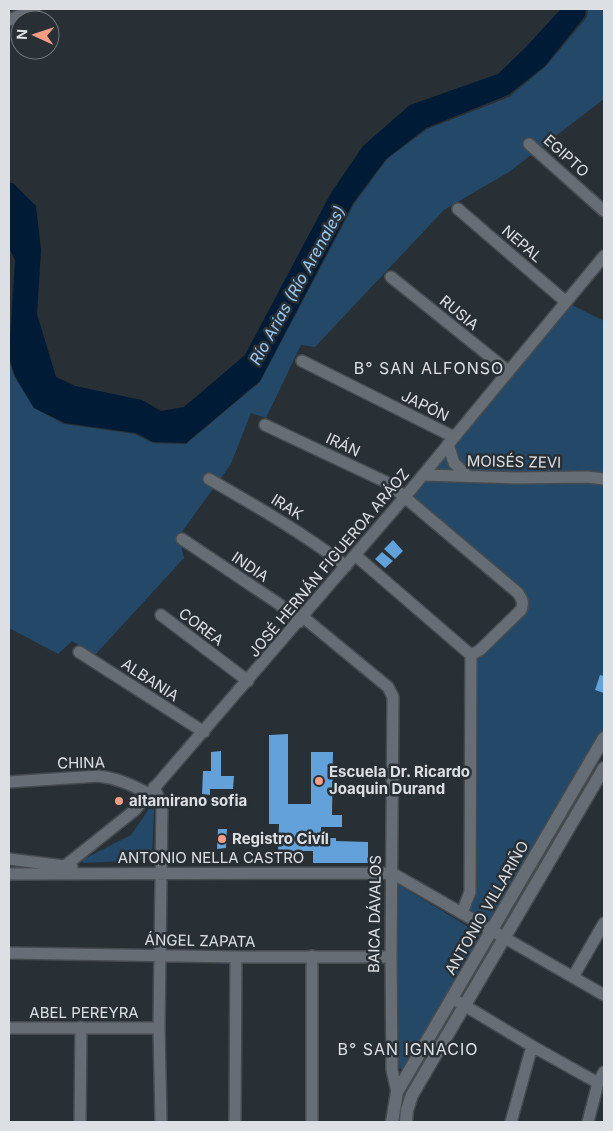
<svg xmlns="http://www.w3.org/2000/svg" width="613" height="1131" viewBox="0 0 613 1131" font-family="Inter,sans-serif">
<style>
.green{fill:#234868}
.water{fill:#001b35}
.building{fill:#62a1d9}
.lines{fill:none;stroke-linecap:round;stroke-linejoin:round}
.street-casing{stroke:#464b50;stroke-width:14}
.secondary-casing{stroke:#464b50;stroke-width:15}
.street{stroke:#666d74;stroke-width:11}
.secondary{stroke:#666d74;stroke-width:12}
.poi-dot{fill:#f49e86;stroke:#282f35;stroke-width:2}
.labels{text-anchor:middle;stroke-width:5;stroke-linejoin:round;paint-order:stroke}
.street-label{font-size:15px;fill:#dce0e4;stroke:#282f35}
.poi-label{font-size:15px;font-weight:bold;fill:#dce0e4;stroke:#282f35;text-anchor:start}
.water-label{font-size:16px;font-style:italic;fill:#97c8f5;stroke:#282f35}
.neighbourhood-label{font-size:16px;letter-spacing:1px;fill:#dce0e4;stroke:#282f35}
</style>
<rect width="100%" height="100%" fill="#282f35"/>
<path class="green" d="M588,9H604V99L509,172L444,210L315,347L301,345L266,418L251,413L231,464L179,536L184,558L95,655L72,641L58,654L9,628V361L14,376L34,408L64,424L135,434L153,443L186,444L260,382L354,204L387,159L427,129L509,97L546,66L587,17Z
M566,302L604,321V739L493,930L462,913L470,892L471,655L523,605L404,498Z
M154,808L152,860L83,863L82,860L131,835L149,809Z
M396,883L482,935L404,1070L395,1067Z"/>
<path class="water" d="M561,9H586L585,16L545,66L508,95L426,128L386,159L353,203L260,381L186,443L153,442L136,433L65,423L34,408L15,376L9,357L15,260L9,248V183H13L36,206L41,250L37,314L56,377L75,386L142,400L161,411L184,407L245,355L331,193L363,146L410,105L498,74L525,48Z"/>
<path class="building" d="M393,540L403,551L395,559L384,549Z
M382,552L393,561L385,568L375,559Z
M600,675L604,676V693L595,690Z
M288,734V804H311V752H333L332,815H342V827H321V838H336V841L368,842V863H313V851H278L279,824H269V735Z
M221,751V776H234L233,789H210V795L202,794L203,771H211V752Z
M218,829H227L226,848L217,849Z"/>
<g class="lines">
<g class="street-casing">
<path id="street" d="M9,20L35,9
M529,144L604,211
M458,209L566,302
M391,277L508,371
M302,361L454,437
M265,425L388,483L518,593C522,599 524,603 521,610L480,650L471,655
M448,444L454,463L468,476
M423,475L516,478L587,477L604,479
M209,479C256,506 303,533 346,566
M182,539L279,604L299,622
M355,555L471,655L470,892L462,913
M161,615L248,681
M303,617L388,687L393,697L391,957L392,1070L397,1092
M79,652L204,732
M9,782L98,776C117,778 132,785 149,794
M154,787L162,806L159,1028L161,1122
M9,859L72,867
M9,874L392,873L604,995
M61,874L66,865L135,810L149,794L404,498L604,256
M9,953L236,957H391
M573,977L604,923
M457,1001L532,1046L598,1083
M9,1028H159
M80,1122L81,1027
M235,1122L236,957
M312,1122V956
M511,1122L532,1046
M588,1122L598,1083L604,1072"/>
</g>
<g class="secondary-casing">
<path id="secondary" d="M392,1122L397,1092L604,738
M406,1122L407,1110L412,1095L604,768"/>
</g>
<use href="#street" class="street"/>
<use href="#secondary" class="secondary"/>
</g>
<g class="poi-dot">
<circle cx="319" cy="781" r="5"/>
<circle cx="119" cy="801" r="5"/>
<circle cx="222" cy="839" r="5"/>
</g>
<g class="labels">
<g class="street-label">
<text transform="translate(566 156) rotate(42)" y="5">EGIPTO</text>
<text transform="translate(522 244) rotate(41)" y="5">NEPAL</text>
<text transform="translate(459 313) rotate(39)" y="5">RUSIA</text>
<text transform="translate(425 406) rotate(26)" y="5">JAPÓN</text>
<text transform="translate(343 445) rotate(25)" y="5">IRÁN</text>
<text transform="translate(514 462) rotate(1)" y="5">MOISÉS ZEVI</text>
<text transform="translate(287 507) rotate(32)" y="5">IRAK</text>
<text transform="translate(329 563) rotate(-50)" y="5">JOSÉ HERNÁN FIGUEROA ARÁOZ</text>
<text transform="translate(250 567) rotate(34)" y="5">INDIA</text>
<text transform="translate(201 627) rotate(37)" y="5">COREA</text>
<text transform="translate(150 680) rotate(33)" y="5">ALBANIA</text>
<text transform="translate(81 763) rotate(-1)" y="5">CHINA</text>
<text x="211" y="863">ANTONIO NELLA CASTRO</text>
<text transform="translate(487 908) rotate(-60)" y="5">ANTONIO VILLARIÑO</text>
<text transform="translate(375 914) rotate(-89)" y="5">BAICA DÁVALOS</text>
<text transform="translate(200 941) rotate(1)" y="5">ÁNGEL ZAPATA</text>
<text x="84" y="1018">ABEL PEREYRA</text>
</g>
<g class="poi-label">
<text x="329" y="777">Escuela Dr. Ricardo<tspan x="329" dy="17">Joaquin Durand</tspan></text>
<text x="129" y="806">altamirano sofia</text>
<text x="232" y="844">Registro Civíl</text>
</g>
<g class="water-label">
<text transform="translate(297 285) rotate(-61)" y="6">Río Arias (Río Arenales)</text>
</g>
<g class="neighbourhood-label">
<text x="429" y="374">B° SAN ALFONSO</text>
<text x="408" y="1055">B° SAN IGNACIO</text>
</g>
</g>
<rect width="613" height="1131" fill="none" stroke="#dce0e4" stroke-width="20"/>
<g transform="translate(35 35) rotate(273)"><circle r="24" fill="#282f35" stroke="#70767b"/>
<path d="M0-4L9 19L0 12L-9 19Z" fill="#f49e86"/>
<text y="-8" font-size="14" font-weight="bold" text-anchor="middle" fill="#dce0e4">N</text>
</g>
</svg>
